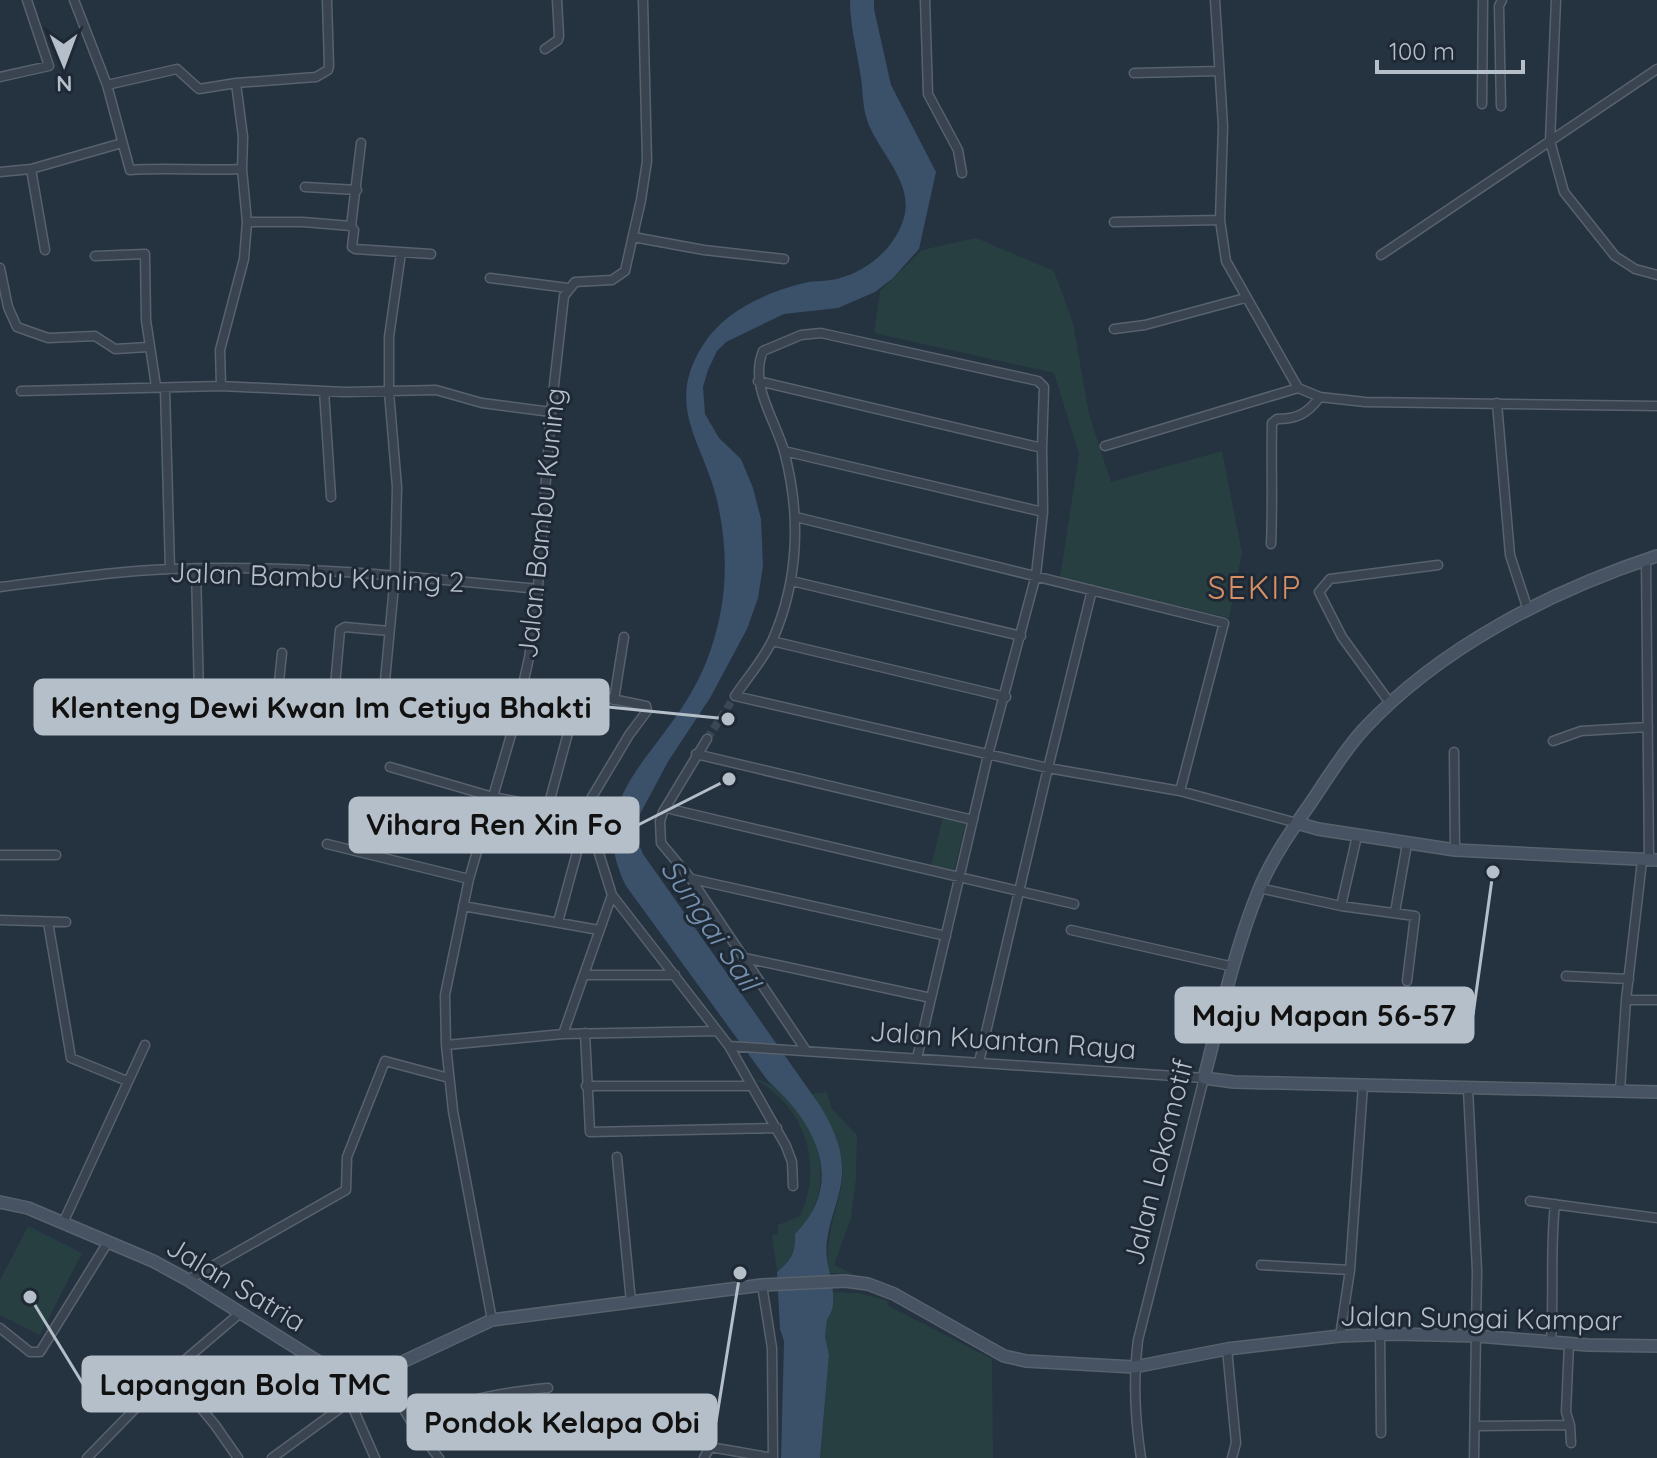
<svg xmlns="http://www.w3.org/2000/svg" width="1657" height="1458" viewBox="0 0 1657 1458" font-family="Quicksand,sans-serif">
<style>
.green{fill:#273f41}
.water{fill:#3a5169}
.lines{fill:none;stroke-linecap:round;stroke-linejoin:round}
.street-tunnel{stroke:#3b4755;stroke-width:8;stroke-dasharray:8 4;stroke-linecap:butt}
.street-casing{stroke:#57626d;stroke-width:11}
.secondary-casing{stroke:#57626d;stroke-width:14}
.street{stroke:#394450;stroke-width:8}
.secondary{stroke:#475363;stroke-width:11}
.labels{text-anchor:middle;stroke-width:6;stroke-linejoin:round;paint-order:stroke}
.street-label{font-size:28px;fill:#b5bfca;stroke:#1e2935}
.water-label{font-size:30px;font-style:italic;fill:#7591ae;stroke:#1e2935}
.quarter-label{font-size:32px;letter-spacing:2px;fill:#d78f64;stroke:#1e2935}
.leader{fill:none;stroke:#b5bfca;stroke-width:3}
.callout-dot{fill:#b5bfca;stroke:#1e2935;stroke-width:3}
.callout{fill:#b5bfca;stroke:#b5bfca;stroke-width:3}
.callout-label{font-size:30px;text-anchor:middle;font-weight:bold;fill:#111}
</style>
<rect width="100%" height="100%" fill="#253240"/>
<path class="green" d="M976,238L1054,271L1073,323L1089,414L1111,482L1222,451L1242,553L1229,618L1060,578L1079,454L1054,373L874,333L880,291L922,250Z
M943,816L966,821L954,872L931,867Z
M754,1079C772,1082 783,1092 794,1105C826,1144 832,1197 796,1234C796,1253 791,1260 777,1272L772,1235L778,1234V1225L800,1216C824,1163 805,1107 754,1079Z
M827,1092L832,1109L857,1135L856,1178L851,1218L834,1265L853,1274L830,1273C823,1243 835,1216 841,1187C848,1152 830,1122 812,1094Z
M28,1226L82,1253L40,1335L0,1315V1280Z
M832,1292L858,1293L886,1300L889,1306L992,1359L993,1458H820L829,1355L825,1336L827,1318L831,1314Z"/>
<path class="water" d="M850,0H874V9L891,85L936,172L919,249L893,278L875,292L838,308L784,314L726,342L717,351L708,370L703,387L705,414L719,438L741,459L753,488L761,519L763,566L758,598L747,629L710,698L669,760L640,814L635,835L643,854L821,1107C832,1126 841,1144 842,1166C844,1197 823,1227 827,1258C829,1275 840,1305 827,1319L825,1336L829,1355L820,1458H781L784,1341L780,1329L777,1272C791,1260 796,1253 795,1234C847,1182 815,1122 768,1081L626,886C585,804 650,762 688,698C703,674 713,647 719,620C728,580 726,539 717,500C703,442 664,406 703,345C724,311 767,292 804,283C815,280 828,282 840,278C870,270 899,244 905,213C911,179 877,150 867,120C862,105 863,87 860,72C856,48 850,24 850,0Z"/>
<g class="lines">
<path class="street-tunnel" d="M707,739L735,696"/>
<g class="street-casing">
<path id="street" d="M74,0L107,85L130,170C167,167 204,171 242,169
M925,0L928,94L958,150L962,173
M1215,0L1223,126L1220,220L1226,261L1298,388L1320,397L1365,402L1657,406
M1556,0L1550,141L1564,192L1615,256L1635,269L1657,275
M545,49L558,40L559,36L557,0
M1134,73L1219,71
M0,77L49,66L27,0
M107,85L177,69L199,89L236,83L316,77L328,70L329,66L327,0
M1482,104L1483,0
M1501,106L1499,6L1502,0
M31,169L45,250
M0,172L31,169L122,143
M305,187L357,190
M247,222H303L351,226L354,230L352,247L355,249L431,254
M1114,222L1220,220
M351,226L361,143
M633,237L704,250L784,259
M1381,255L1657,69
M95,256L145,254L146,320L156,386
M0,268L8,307L17,327L48,338L95,336L115,349L148,347
M490,278L568,288
M1114,329L1145,325L1245,298
M758,381L1042,448
M221,386L220,350L244,259L247,222L242,169L243,137L236,83
M165,389L170,569
M21,391L221,386L345,392L436,390L482,403L551,412
M324,391L331,497
M1497,403L1510,555L1528,610
M1105,446L1298,388
M784,451L1043,512
M796,517L1224,623L1180,791
M1271,544C1273,503 1271,464 1272,423L1277,419C1297,419 1307,414 1320,397
M1646,560L1649,861
M196,569L199,696
M792,581L1021,636
M0,587C57,580 114,571 171,569C293,564 416,577 538,589
M772,641L1006,697
M282,653L276,711L281,716L513,728
M614,700L624,637
M1390,703L1342,637L1319,592L1330,579L1438,565
M332,719L340,630L345,627L389,631
M381,723L395,575L397,487L389,392V337L401,253
M707,739L663,812L660,821L661,843L691,879L805,1049
M1553,741L1581,731L1648,727
M1454,752L1455,850
M696,754L973,820
M390,767L493,797L587,815
M548,807L578,696L588,694L646,706L647,711L629,735L592,797L558,922
M666,808L1074,904
M587,815L612,895L729,1046L786,1146L792,1162L793,1186
M327,844L469,879
M0,855H56
M692,879L946,936
M1259,888L1341,906L1415,916L1407,981
M463,906L599,930
M1341,906L1357,836
M1395,912L1407,844
M0,920L66,922
M48,922L71,1058L127,1081
M1071,930L1234,967
M745,958L931,998
M584,975H675
M1566,976L1629,979
M1626,1000H1657
M585,1033L590,1132L777,1128
M563,1034L612,895
M446,1045L563,1034L717,1031
M729,1046L1204,1078L1138,1340C1133,1379 1135,1419 1141,1458
M917,1058L988,755L1036,575L1043,512L1042,448L1044,387L1038,381L821,333L801,335L763,351C749,385 775,419 784,451C801,514 799,579 773,639C764,659 747,678 735,696L1048,768L1180,791L1297,823
M979,1062L1048,768L1092,590
M586,1086H752
M1468,1089L1477,1271L1474,1458
M1620,1090L1626,1000L1642,861
M617,1157L631,1302
M1530,1201L1657,1218
M63,1223L145,1045
M1261,1265L1350,1270
M188,1280L346,1190L347,1157L385,1061L449,1078
M492,1320L453,1111L446,1045L445,995L469,879L513,728L529,658L537,600L551,412L564,296L575,282L612,280L625,271L641,200L647,161L643,0
M0,1328L30,1352H40L108,1242
M1380,1334L1381,1433
M1340,1336L1350,1270L1363,1085
M1551,1342C1554,1296 1550,1249 1555,1204
M1569,1343L1566,1412L1570,1425L1571,1443
M1227,1349L1236,1443L1232,1458
M171,1372L215,1425L238,1458
M381,1372L412,1423L439,1458
M350,1401L375,1458
M412,1423C464,1400 493,1393 548,1388
M1476,1426L1570,1425
M87,1458L171,1372L239,1314
M272,1458L350,1401L338,1374
M704,1458L710,1447L773,1458L772,1348L762,1285"/>
</g>
<g class="secondary-casing">
<path id="secondary" d="M1657,556C1551,591 1440,647 1363,730C1343,752 1327,779 1310,804C1291,831 1270,861 1258,892C1234,952 1220,1016 1204,1078L1234,1082L1657,1092
M1297,823L1318,829L1455,850L1657,860
M0,1202L28,1208L153,1261L188,1280L338,1374L359,1378L381,1372L492,1320L762,1285L845,1281L868,1284L894,1294L1004,1356L1026,1361L1134,1367L1227,1349L1340,1336L1395,1334L1477,1336L1588,1345L1657,1346"/>
</g>
<use href="#street" class="street"/>
<use href="#secondary" class="secondary"/>
</g>
<g class="labels">
<g class="street-label">
<text transform="translate(541 523) rotate(-84)" y="10">Jalan Bambu Kuning</text>
<text transform="translate(317 577) rotate(2)" y="10">Jalan Bambu Kuning 2</text>
<text transform="translate(1003 1040) rotate(4)" y="10">Jalan Kuantan Raya</text>
<text transform="translate(1158 1162) rotate(-76)" y="10">Jalan Lokomotif</text>
<text transform="translate(236 1284) rotate(31)" y="10">Jalan Satria</text>
<text transform="translate(1481 1318) rotate(1)" y="10">Jalan Sungai Kampar</text>
</g>
<g class="water-label">
<text transform="translate(710 925) rotate(56)" y="10">Sungai Sail</text>
</g>
<g class="quarter-label">
<text x="1255" y="599">SEKIP</text>
</g>
</g>
<path class="leader" d="M728 719L608 707M729 779L638 825M1493 872L1473 1015M30 1297L83 1384M740 1273L716 1422"/>
<g class="callout-dot">
<circle cx="728" cy="719" r="8"/>
<circle cx="729" cy="779" r="8"/>
<circle cx="1493" cy="872" r="8"/>
<circle cx="30" cy="1297" r="8"/>
<circle cx="740" cy="1273" r="8"/>
</g>
<g class="callout">
<rect x="35" y="680" width="573" height="54" rx="8"/>
<rect x="350" y="798" width="288" height="54" rx="8"/>
<rect x="1176" y="988" width="297" height="54" rx="8"/>
<rect x="83" y="1357" width="323" height="54" rx="8"/>
<rect x="408" y="1395" width="308" height="54" rx="8"/>
</g>
<g class="callout-label">
<text x="321" y="718">Klenteng Dewi Kwan Im Cetiya Bhakti</text>
<text x="494" y="835">Vihara Ren Xin Fo</text>
<text x="1324" y="1026">Maju Mapan 56-57</text>
<text x="245" y="1395">Lapangan Bola TMC</text>
<text x="562" y="1433">Pondok Kelapa Obi</text>
</g>
<g transform="translate(64 64) rotate(179)" stroke="#1e2935" stroke-width="6" paint-order="stroke">
<path d="M0-6L14 30L0 20L-14 30Z" fill="#b5bfca"/>
<text y="-12" font-size="22" font-weight="bold" text-anchor="middle" fill="#b5bfca">N</text>
</g>
<path d="M1377 60v12h146v-12" fill="none" stroke="#b5bfca" stroke-width="4"/>
<text x="1389" y="60" font-size="24" fill="#b5bfca" stroke="#1e2935" stroke-width="6" paint-order="stroke">100 m</text>
</svg>
